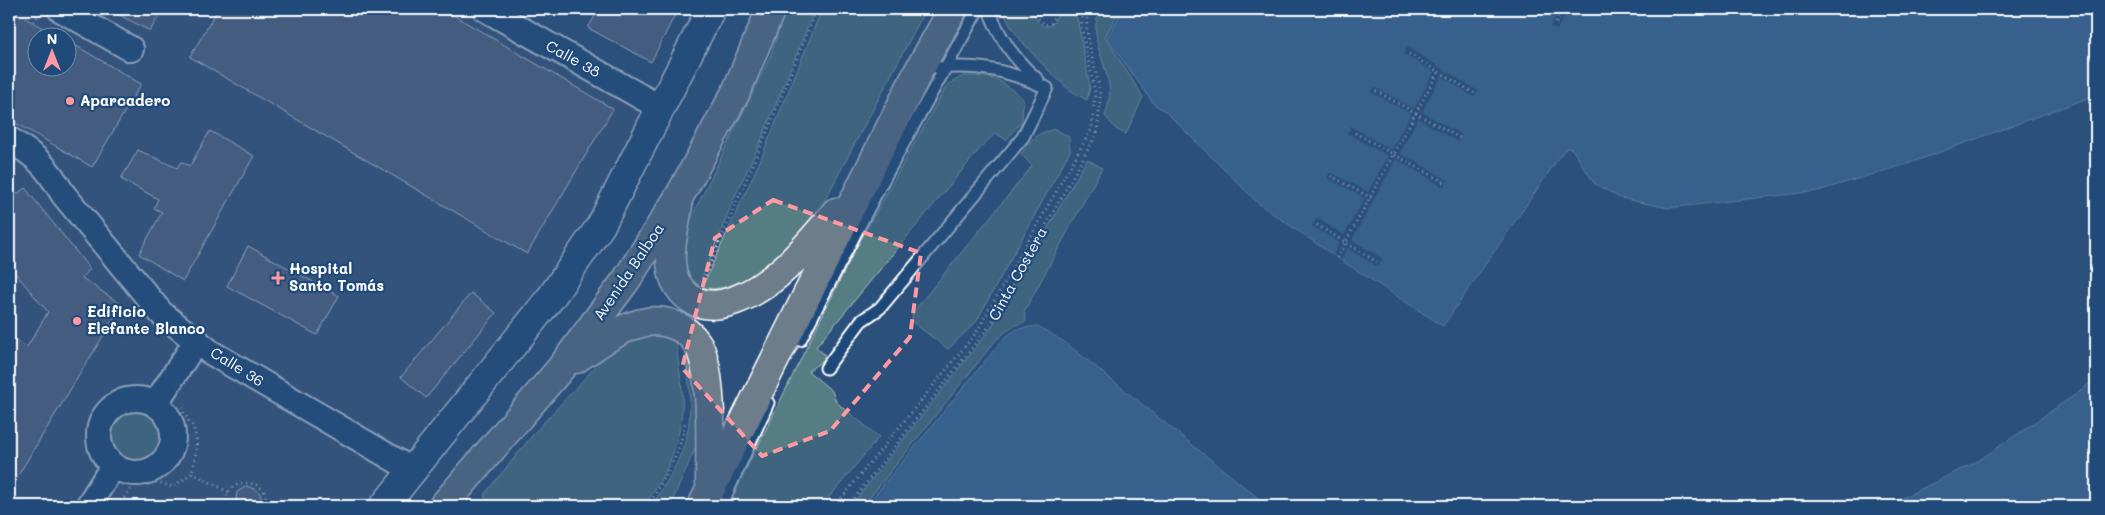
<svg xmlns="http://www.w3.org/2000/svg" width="2105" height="515" viewBox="0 0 2105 515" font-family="Mali,sans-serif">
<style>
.built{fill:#3c587f;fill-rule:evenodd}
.green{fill:#567d83;stroke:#aabec1}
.water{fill:#4574a1;stroke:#8facc7}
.pier{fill:#2c507c}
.building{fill:#626a86;stroke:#fff}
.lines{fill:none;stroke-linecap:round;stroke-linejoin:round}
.lane-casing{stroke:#fff;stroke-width:15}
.street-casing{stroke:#fff;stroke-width:28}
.secondary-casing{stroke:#fff;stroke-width:31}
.highway-casing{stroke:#fff;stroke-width:31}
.path{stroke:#fff;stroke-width:3;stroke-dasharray:1 4;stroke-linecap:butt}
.lane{stroke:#1f4a7a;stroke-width:11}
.street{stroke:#1f4a7a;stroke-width:24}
.secondary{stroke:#1f4a7a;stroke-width:28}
.highway{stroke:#6d7d8c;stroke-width:28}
.marked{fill:none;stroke:#ff9aa2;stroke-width:4;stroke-dasharray:10 6;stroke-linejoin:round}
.poi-dot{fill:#ff9aa2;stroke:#1f4a7a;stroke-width:2}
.labels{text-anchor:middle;stroke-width:4.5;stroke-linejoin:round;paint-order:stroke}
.street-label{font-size:15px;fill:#fff;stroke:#1f4a7a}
.poi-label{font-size:15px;font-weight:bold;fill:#fff;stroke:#1f4a7a;text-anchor:start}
</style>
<rect width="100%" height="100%" fill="#2c507c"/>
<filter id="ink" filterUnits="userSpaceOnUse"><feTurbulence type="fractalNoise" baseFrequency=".02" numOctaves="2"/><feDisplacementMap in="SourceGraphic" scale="10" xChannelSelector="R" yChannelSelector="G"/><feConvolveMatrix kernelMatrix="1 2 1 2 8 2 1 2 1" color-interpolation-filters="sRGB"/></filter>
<g filter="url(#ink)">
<path class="built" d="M9,9H485L661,108L595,221L500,335L366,506H9ZM38,38H68V68H38Z"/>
<path class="green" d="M785,9H815L760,143L735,196L699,285L690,278L684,269L683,235L771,55Z
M822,9H926L816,217C810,226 804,234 796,242C777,263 731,296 702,287L760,161Z
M1004,9H1038C1032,17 1038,24 1046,27L1052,24L1058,15H1071L1077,18L1090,87L1087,100C1081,97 1075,93 1070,90C1055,78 1002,26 1004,9Z
M1101,9H1120L1105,37L1143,97L1126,134L1117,130L1105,116C1108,106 1111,96 1109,85C1105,61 1087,31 1101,9Z
M963,76C995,76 999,78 1023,99L1022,121L1006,140L996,133L983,145L816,347L824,354L825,359L808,371L832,391L836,402L879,437L822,506H728L856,248L947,85Z
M1055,129L1069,137L1070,151L976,322L948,349L912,322L913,312L1032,166L1021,154C1032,138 1035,134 1055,129Z
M1087,159L1102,168L1024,312L1026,321L1010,328L996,340L863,506H851L991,328Z
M652,332L677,339C676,357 681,373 682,390C684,416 678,442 668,466C662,480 652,493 644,506L618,500H595L582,506H495L487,502L484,495L536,431L608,353L626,340Z
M685,346L693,369L701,428L695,449L670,506H652C666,483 683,458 688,430C693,402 687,373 685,346Z
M105 437a28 28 0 1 1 56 0a28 28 0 1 1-56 0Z"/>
<path class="water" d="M1123,9H2096V95L1913,162L1818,191L1668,208L1620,198L1594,183L1572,149L1567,148L1564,150L1443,326L1333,255L1259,204L1166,112L1154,104L1107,38Z
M1038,326L1066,343L1268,506H866L1004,338L1017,329Z
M2096,377V506H1886L1978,461L2082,390Z"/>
<path class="pier" d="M1559,9H1568L1557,30L1550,27Z
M1407,47L1478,91L1474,97L1441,76L1422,112L1462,135L1458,142L1418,118L1400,153L1448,180L1444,187L1396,159L1352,240L1383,259L1378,267L1347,248L1341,260L1333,255L1339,243L1312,226L1317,218L1344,235L1365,198L1327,178L1330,172L1368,192L1388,156L1347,133L1351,126L1391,150L1411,114L1371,92L1375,87L1414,109L1434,72L1403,54Z"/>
<path class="building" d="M9,9L61,38H38V68H68V41L141,84L92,167L9,119Z
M108,9H163L150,31Z
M218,9H443L613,109L527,254L190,57Z
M599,9H678L651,62L588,28Z
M210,131L254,156L183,281L139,254L162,212L154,208L158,199L121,179L138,150L177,168L181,162L190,166Z
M25,188L90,269L82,278L122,305L9,490V337L27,347L48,312L9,266V200Z
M248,246L339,296L317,335L227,286Z
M471,293L496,313L426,398L401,377Z
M247,486L258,491L261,496V506H235L237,492Z"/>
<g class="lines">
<g class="lane-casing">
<path id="lane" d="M989,9C998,37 1016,61 1038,80
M938,68C980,64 1009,71 1047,88
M800,340L882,182L978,9
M826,368L861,321L880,308L1023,137L1047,88
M721,506L768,403"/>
</g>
<g class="street-casing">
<path id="street" d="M60,9L131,49
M485,9L661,108
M9,139C37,157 46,165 63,194L161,313L210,352L414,471
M99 436a37 37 0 1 1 74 0a37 37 0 1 1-74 0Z
M155,404L197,340
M88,506L113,466"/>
</g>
<g class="secondary-casing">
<path id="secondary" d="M384,506L552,296L601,225L711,9"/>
</g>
<g class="highway-casing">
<path id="highway" d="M678,206C675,227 668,250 672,270C673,278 677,285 682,291C710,324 761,290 785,268C804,251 820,231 836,212
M576,359C597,345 621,326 647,322C666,319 686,327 697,343C714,368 710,451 710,483
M443,506L561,368L627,279L680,195L736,92L771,9
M702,506L919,70L953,9"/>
</g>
<path class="path" d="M1040,9L1038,18L1045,25L1051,23L1057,12L1082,13
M34,22L39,14
M1556,23L1564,9
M1409,54L1474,93
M1376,91L1460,138
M1355,133L1444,182
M1331,176L1371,198
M1317,225L1377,262
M1337,258L1438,72
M703,280L770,125L817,9
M192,473L229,492
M118,506L135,483L151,480L173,487L192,473C195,458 200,440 192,425C187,418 182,413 182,404
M227,506C219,476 274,475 265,506
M479,506L481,504L485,506
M594,506L598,505L627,506
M648,506C664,478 681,454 685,421
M835,506L976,333L1092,128L1095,92L1081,27L1083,9
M848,506L991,324L1097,133C1098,121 1100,109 1100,97C1100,77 1079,25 1090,9"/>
<use href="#lane" class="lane"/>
<use href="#street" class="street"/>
<use href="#secondary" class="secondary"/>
<use href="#highway" class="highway"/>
</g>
</g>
<path d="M0 0H2105V515H0ZM773,200L921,253L910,337L830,431L762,456L682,368L715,238Z" fill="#2c507c" fill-opacity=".55" fill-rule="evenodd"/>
<path class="marked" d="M773,200L921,253L910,337L830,431L762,456L682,368L715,238Z"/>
<g class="poi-dot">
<circle cx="70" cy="101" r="5"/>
<path d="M275.5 270.5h5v5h5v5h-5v5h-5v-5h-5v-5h5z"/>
<circle cx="77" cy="321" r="5"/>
</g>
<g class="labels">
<g class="street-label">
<text transform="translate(573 59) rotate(29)" y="5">Calle 38</text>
<text transform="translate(629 272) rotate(-56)" y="5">Avenida Balboa</text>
<text transform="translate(1018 274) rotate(-61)" y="5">Cinta Costera</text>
<text transform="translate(237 367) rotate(32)" y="5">Calle 36</text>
</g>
<g class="poi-label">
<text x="80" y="106">Aparcadero</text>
<text x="289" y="274">Hospital<tspan x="289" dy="17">Santo Tomás</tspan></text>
<text x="87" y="317">Edificio<tspan x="87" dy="17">Elefante Blanco</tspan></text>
</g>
</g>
<rect width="2105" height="515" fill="none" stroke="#1f4a7a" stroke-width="30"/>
<rect x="15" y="15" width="2075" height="485" fill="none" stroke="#fff" stroke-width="2" filter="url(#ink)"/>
<g transform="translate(52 52)"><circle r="24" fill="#1f4a7a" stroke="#7992af"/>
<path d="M0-4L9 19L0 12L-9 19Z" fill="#ff9aa2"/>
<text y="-8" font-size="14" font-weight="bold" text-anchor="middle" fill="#ffffff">N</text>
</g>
</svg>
